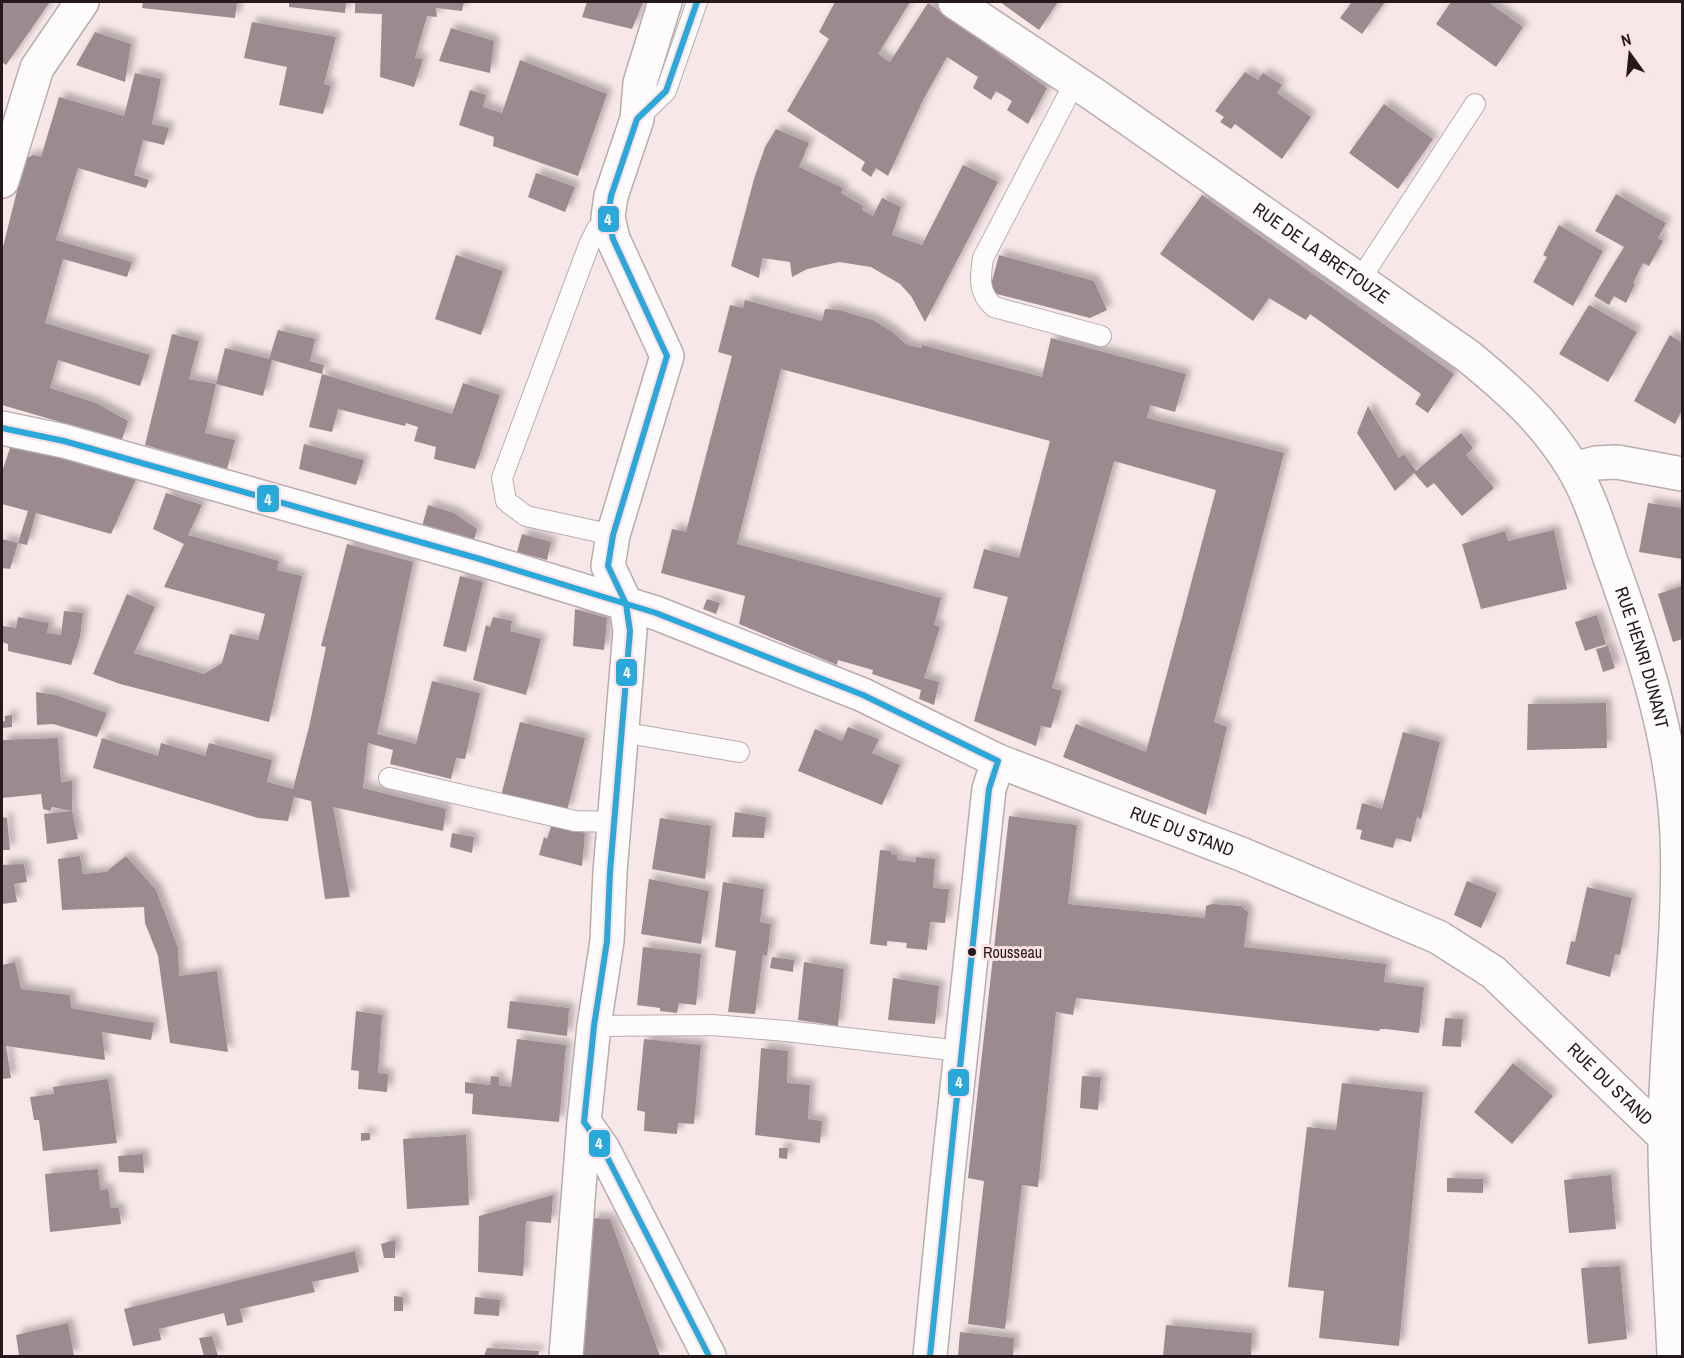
<svg xmlns="http://www.w3.org/2000/svg" width="1684" height="1358" viewBox="0 0 1684 1358" font-family="'Archivo Narrow',sans-serif">
<style>
.building{fill:#9c8b8e;filter:url(#shadow)}
.lines{fill:none;stroke-linecap:round;stroke-linejoin:round}
.service-casing{stroke:#b9acae;stroke-width:22}
.minor-casing{stroke:#b9acae;stroke-width:36}
.service{stroke:#fefbfc;stroke-width:20}
.minor{stroke:#fefbfc;stroke-width:33}
.bus-1-casing{stroke:#fde1e4;stroke-width:10}
.bus-1{stroke:#2aa8da;stroke-width:6}
.bus-dot{fill:#25191b;stroke:#fde1e4;stroke-width:2}
.labels{text-anchor:middle;stroke-width:6;stroke-linejoin:round;paint-order:stroke}
.bus-label{font-size:16px;fill:#25191b;stroke:#fde1e4;text-anchor:start}
.street-label{font-size:18px;fill:#25191b;stroke:#fde1e4}
.line-badge{stroke:#fde1e4;stroke-width:2}
.badge-label{font-size:16px;text-anchor:middle;font-weight:bold;fill:#fff}
</style>
<defs>
<filter id="shadow"><feDropShadow dx="5.5" dy="-5.5" stdDeviation="3" flood-color="#0004"/></filter>
</defs>
<rect width="100%" height="100%" fill="#f7e7e9"/>
<path class="building" d="M2,2H50L6,65L2,62Z
M143,2H237L235,18L142,8Z
M289,2H346L345,13L289,7Z
M355,2H464L462,11L436,8L437,17L427,16L415,58L423,59L414,87L380,77L382,14L355,13Z
M587,2H643L632,29L582,17Z
M835,2H910L878,54L890,62L928,3L1047,88L1028,124L1007,110L1012,101L996,91L991,100L973,88L978,77L947,57L924,98L888,176L876,168L871,177L861,170L865,162L787,111L829,39L819,32Z
M1000,2H1058L1039,30Z
M1352,2H1385L1362,34L1340,18Z
M1451,2H1488L1523,27L1496,67L1436,24Z
M252,22L336,37L324,84L331,86L323,114L279,105L287,67L244,58Z
M451,28L494,41L490,73L439,61Z
M95,32L131,44L125,82L76,65Z
M520,60L607,94L578,176L493,146L494,137L459,125L470,90L486,95L483,107L502,113Z
M1245,72L1258,80L1263,73L1282,85L1277,93L1311,117L1282,159L1235,124L1231,129L1220,122L1224,117L1215,111Z
M135,73L161,79L152,124L169,128L164,145L143,140L134,175L149,180L146,188L78,168L56,240L132,262L127,277L63,259L45,323L150,355L140,386L58,360L50,388L96,403L128,421L122,440L2,405V251L25,159L33,155L41,157L59,97L124,116Z
M1384,104L1433,139L1398,189L1349,153Z
M776,129L809,143L799,167L843,188L841,193L863,206L862,210L873,216L882,198L901,207L892,235L922,245L963,165L998,182L925,322L911,296L900,284L871,267L839,262L807,269L792,277L790,262L762,258L759,278L731,266L754,179L765,147Z
M536,173L575,187L565,212L528,197Z
M1616,194L1666,223L1658,238L1663,241L1649,266L1643,263L1633,283L1635,284L1626,303L1614,296L1609,305L1594,296L1624,247L1595,231Z
M1202,195L1454,374L1428,413L1415,404L1421,394L1310,314L1306,320L1269,298L1253,321L1160,254Z
M1559,225L1603,251L1573,306L1533,282L1547,257L1543,255Z
M456,255L503,271L481,335L435,319Z
M999,255L1094,281L1107,310L1090,318L989,292Z
M745,300L822,321L825,309L839,310L873,320L891,331L907,345L921,348L922,345L1042,377L1051,338L1186,374L1175,412L1150,405L1147,418L1284,453L1214,722L1227,727L1206,815L1063,757L1076,724L1146,752L1216,490L1114,461L1052,688L1062,691L1051,728L1041,726L1036,746L974,721L1008,597L973,588L984,549L1019,558L1050,441L781,369L737,544L941,598L934,625L940,627L924,678L939,682L934,705L919,699L921,690L872,674L873,670L838,660L837,665L739,624L745,596L661,573L672,529L686,532L732,356L718,352L730,305L743,308Z
M1589,305L1637,332L1608,382L1559,354Z
M278,330L315,339L310,361L324,365L322,374L272,360L263,396L216,384L225,348L269,359Z
M172,334L199,341L189,379L216,384L205,433L235,440L227,469L145,445Z
M1670,335L1682,343V410L1675,424L1634,401Z
M322,374L452,414L463,383L500,395L475,469L434,459L436,447L414,441L418,427L406,423L405,426L338,409L332,432L309,427Z
M1368,406L1399,458L1404,454L1416,471L1461,433L1473,448L1466,455L1494,488L1462,516L1434,483L1427,488L1414,473L1395,491L1357,433Z
M12,442L137,477L111,534L36,513L27,545L18,543L10,569L2,568V539L18,543L28,511L2,504V472Z
M304,444L364,460L356,485L299,469Z
M166,493L202,505L188,535L279,561L277,570L302,576L269,722L120,684L93,674L127,594L155,607L134,653L204,674L222,663L230,634L258,640L265,614L164,587L184,544L153,529Z
M1648,503L1682,508V559L1639,552Z
M428,505L454,513L477,529L473,543L421,530Z
M1554,530L1567,589L1481,609L1462,544L1505,531L1508,541Z
M522,534L551,542L547,560L517,552Z
M347,544L413,562L377,734L416,744L432,681L480,693L465,759L456,758L451,779L390,764L393,750L368,743L363,788L446,809L443,831L333,807L350,897L325,899L311,801L294,797L288,821L258,818L93,768L102,738L158,756L161,743L205,756L209,743L272,760L267,782L293,789L309,727L326,647L321,646Z
M460,576L483,582L466,652L443,646Z
M1682,586V639L1673,642L1658,594Z
M707,599L720,603L716,614L703,609Z
M575,609L607,618L604,650L573,646Z
M64,611L83,613L80,637L71,665L8,651V644L2,642V626L16,628L18,617L49,623L47,633L61,635Z
M1597,615L1606,644L1585,651L1575,622Z
M493,617L512,621L510,631L541,639L526,695L473,680L486,625L490,627Z
M1608,646L1615,668L1603,672L1596,649Z
M36,692L56,695L107,713L97,737L53,724L37,725Z
M1606,703L1607,748L1527,750L1528,704Z
M12,715V727L2,728V722L5,721V716Z
M520,722L585,738L567,811L501,796Z
M848,727L879,739L872,753L900,765L882,805L798,771L815,729L842,741Z
M1403,732L1440,742L1421,819L1417,817L1411,842L1396,838L1393,848L1360,839L1362,830L1356,829L1362,803L1382,809Z
M58,738L61,782L72,781V811L52,807L50,811L43,809L41,794L2,798V740Z
M72,811L78,839L47,844L44,814Z
M735,812L766,817L764,838L732,837Z
M1009,816L1077,825L1068,904L1205,918L1206,906L1212,904L1241,906L1248,912L1244,947L1386,964L1384,982L1424,987L1419,1033L1386,1029H1380L1379,1031L1076,998L1073,1015L1056,1012L1038,1187L1022,1185L1005,1329L968,1324L984,1181L968,1178Z
M2,817L7,818L10,850H2Z
M660,818L711,826L705,879L652,869Z
M552,824L585,833L582,866L539,855L544,837L547,839Z
M452,833L474,837L472,853L450,847Z
M880,850L891,851V855H897V860L916,862V857L935,859L933,888L949,889L945,923L930,922L927,950L906,948L907,943L887,941V946L870,944Z
M80,856L83,874L106,872L126,856L156,890L178,948L179,976L217,971L228,1052L170,1043L158,956L145,923L144,907L62,910L58,859Z
M24,864L27,882L14,884L17,902L2,904V865Z
M649,879L709,891L701,944L641,934Z
M1467,881L1497,893L1481,928L1454,915Z
M723,882L764,889L760,922L771,924L767,956L763,955L755,1014L728,1012L736,951L715,947Z
M1587,887L1632,898L1620,955L1615,954L1610,977L1566,964L1571,941L1575,942Z
M643,947L701,954L696,1005L679,1003L677,1013L660,1011V1008L637,1005Z
M772,957L794,960L793,972L770,968Z
M15,962L21,989L70,995L71,1008L154,1023L151,1040L102,1032L105,1060L6,1046L11,1078L2,1079V965Z
M804,962L844,969L838,1026L798,1020Z
M893,978L939,986L935,1024L888,1020Z
M510,1001L569,1008L567,1036L507,1028Z
M356,1011L382,1015L378,1073L388,1074L387,1092L358,1089L359,1071L351,1070Z
M1445,1018L1463,1019L1461,1047L1442,1046Z
M517,1039L566,1045L559,1122L472,1114L473,1094L465,1093V1082L490,1085L491,1076L499,1077V1085L511,1087Z
M644,1039L701,1045L694,1124L678,1123L677,1134L644,1131L645,1112L637,1110Z
M761,1048L788,1051L787,1083L810,1085L808,1119L822,1121L820,1143L755,1135Z
M1513,1063L1553,1096L1512,1144L1474,1112Z
M1082,1076L1101,1077L1098,1110L1080,1108Z
M108,1079L117,1143L43,1151L39,1120H34L30,1097L54,1094L53,1087Z
M1342,1083L1423,1092L1399,1346L1319,1338L1324,1291L1288,1287L1307,1127L1336,1130Z
M361,1133H370V1140L361,1141Z
M462,1135H466L469,1205L407,1209L403,1139Z
M779,1148H788L787,1159L779,1158Z
M143,1154L144,1173L119,1172L118,1156Z
M98,1169L100,1190L108,1189L111,1208H119L121,1224L50,1232L45,1174Z
M1611,1175L1616,1229L1569,1233L1564,1180Z
M1447,1178L1483,1179V1193L1447,1192Z
M553,1195L551,1223L526,1221L523,1276L478,1272L479,1216Z
M592,1218L610,1219L660,1356H580Z
M395,1240V1258H384L381,1244Z
M355,1251L359,1272L312,1282L315,1292L240,1309L243,1322L227,1326L224,1313L159,1329L161,1340L133,1346L124,1309Z
M1620,1266L1627,1339L1588,1344L1581,1268Z
M394,1296L403,1297V1311H394Z
M475,1297L500,1300L499,1316L474,1314Z
M68,1323L74,1356H19L16,1335Z
M1166,1325L1252,1333L1251,1356H1163Z
M960,1332L1014,1338L1013,1356H958Z
M212,1336L218,1356H204L199,1338Z
M487,1348L539,1351L538,1356H484Z"/>
<g class="lines">
<g class="service-casing">
<path id="service" d="M1075,82L983,258C980,278 978,293 994,307L1101,336
M637,119L666,91L697,2
M608,217L597,229L589,245L502,478L506,501L526,516L613,535
M1359,281L1475,104
M621,732L739,752
M389,778L575,821L614,822
M594,1026L712,1025L786,1031L960,1051"/>
</g>
<g class="minor-casing">
<g id="minor">
<path id="s1" d="M955,2L1096,96L1468,356C1508,389 1546,422 1573,468C1590,496 1600,530 1611,561C1643,650 1673,740 1677,835C1681,936 1665,1037 1665,1138C1665,1211 1671,1284 1674,1356"/>
<path d="M2,181L37,68L82,2"/>
<path id="s2" d="M2,428L64,441L480,559L656,613L863,695L998,761L1241,854L1438,937L1493,972L1665,1137L1682,1144"/>
<path d="M1574,469L1596,463L1617,462L1682,474"/>
<path d="M584,1122L603,1149L709,1356"/>
<path d="M566,1356L584,1122L594,1026L607,941L610,872L630,631L626,604L608,566L613,535L667,356L613,239L608,217L611,196L637,119L640,83L665,2"/>
<path d="M930,1356L947,1182L989,789L998,761"/>
</g>
</g>
<use href="#service" class="service"/>
<use href="#minor" class="minor"/>
<g class="bus-1-casing">
<path id="bus-1" d="M697,2L666,91L637,119L611,196L608,217L613,239L667,356L613,535L608,566L626,604L630,631L610,872L607,941L594,1026L584,1122L603,1149L709,1356
M2,428L64,441L480,559L656,613L863,695L998,761L989,789L930,1356"/>
</g>
<use href="#bus-1" class="bus-1"/>
</g>
<circle class="bus-dot" cx="972" cy="952" r="5"/>
<g class="labels">
<g class="bus-label">
<text x="983" y="958">Rousseau</text>
</g>
<g class="street-label">
<text dy="6" stroke="none"><textPath href="#s1" startOffset="444">RUE DE LA BRETOUZE</textPath></text>
<text dy="6" stroke="none"><textPath href="#s1" startOffset="980">RUE HENRI DUNANT</textPath></text>
<text dy="6" stroke="none"><textPath href="#s2" startOffset="1250">RUE DU STAND</textPath></text>
<text dy="6" stroke="none"><textPath href="#s2" startOffset="1754">RUE DU STAND</textPath></text>
</g>
</g>
<g class="line-badge">
<rect x="597" y="205" width="23" height="28" rx="6" fill="#2aa8da"/>
<rect x="256" y="484" width="24" height="29" rx="6" fill="#2aa8da"/>
<rect x="615" y="658" width="23" height="29" rx="6" fill="#2aa8da"/>
<rect x="947" y="1068" width="23" height="29" rx="6" fill="#2aa8da"/>
<rect x="588" y="1129" width="23" height="29" rx="6" fill="#2aa8da"/>
</g>
<g class="badge-label">
<text x="608" y="225">4</text>
<text x="268" y="505">4</text>
<text x="627" y="678">4</text>
<text x="959" y="1088">4</text>
<text x="599" y="1149">4</text>
</g>
<rect width="1684" height="1358" fill="none" stroke="#25191b" stroke-width="6"/>
<g transform="translate(1630 54) rotate(345)" stroke="#fde1e4" stroke-width="4.5" paint-order="stroke">
<path d="M0-4.5L10 22L0 15L-10 22Z" fill="#25191b"/>
<text y="-9" font-size="16" font-weight="bold" text-anchor="middle" fill="#25191b">N</text>
</g>
</svg>
